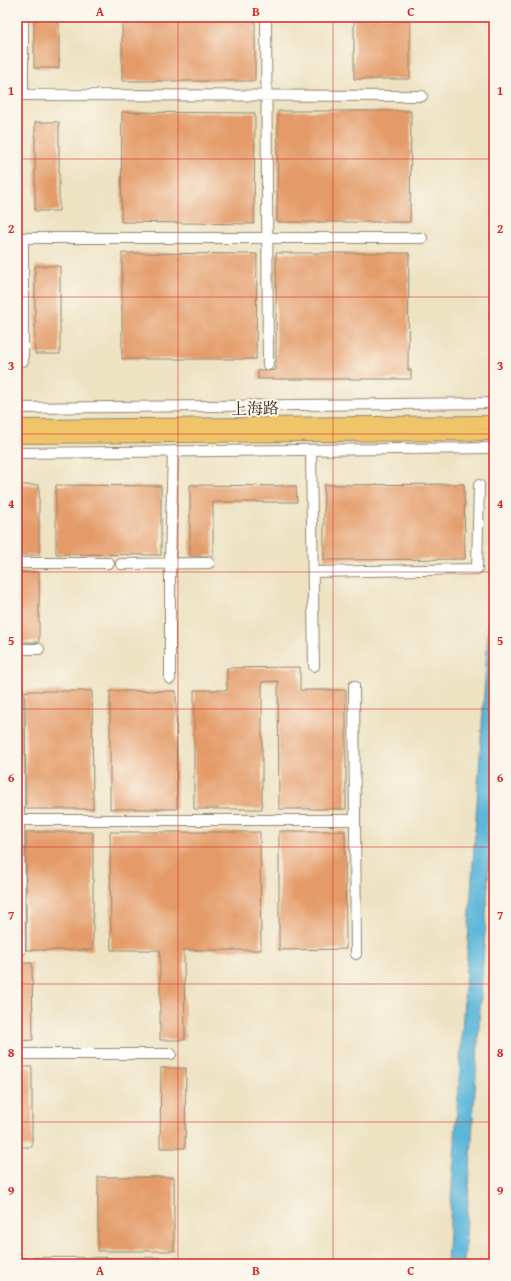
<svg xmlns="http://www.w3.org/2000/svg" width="511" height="1281" viewBox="0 0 511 1281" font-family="'Gentium Book Plus','Noto Serif SC',serif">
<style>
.water{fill:#5db7da;stroke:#4c707c}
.building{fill:#e49b69}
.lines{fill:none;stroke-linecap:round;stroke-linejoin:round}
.minor-casing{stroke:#948670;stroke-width:12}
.major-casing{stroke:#948670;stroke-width:14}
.minor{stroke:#fff;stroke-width:10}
.major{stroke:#f0c469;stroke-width:12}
.grid{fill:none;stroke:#d62828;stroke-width:1;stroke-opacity:0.55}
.labels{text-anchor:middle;stroke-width:4;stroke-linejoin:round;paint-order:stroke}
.street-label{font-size:16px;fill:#3b2a1e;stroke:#fbf7ec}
.neatline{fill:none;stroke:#d62828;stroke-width:1.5}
.grid-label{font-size:13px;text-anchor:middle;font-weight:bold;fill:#d62828}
</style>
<rect width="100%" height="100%" fill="#fbf7ec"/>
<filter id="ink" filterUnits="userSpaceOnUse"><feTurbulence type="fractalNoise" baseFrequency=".025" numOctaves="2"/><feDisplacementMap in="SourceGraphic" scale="8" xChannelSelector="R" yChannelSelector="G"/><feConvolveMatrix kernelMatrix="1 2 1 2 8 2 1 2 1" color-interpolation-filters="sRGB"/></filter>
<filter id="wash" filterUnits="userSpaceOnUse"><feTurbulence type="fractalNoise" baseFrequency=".012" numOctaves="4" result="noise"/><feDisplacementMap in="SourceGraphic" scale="16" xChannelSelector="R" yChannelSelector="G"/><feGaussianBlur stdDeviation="0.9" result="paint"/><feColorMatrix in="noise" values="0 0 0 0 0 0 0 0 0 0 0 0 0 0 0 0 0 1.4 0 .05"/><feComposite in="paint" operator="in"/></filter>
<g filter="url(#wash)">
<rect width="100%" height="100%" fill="#ede2c2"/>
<path class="water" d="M494,540V789L464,1264H447Z"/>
<g id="blocks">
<path class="building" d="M34,17H59V68H34Z
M122,17H255V81H122Z
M354,17H410V79H354Z
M278,111H411L410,222H277Z
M122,112L255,113L254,224L121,222Z
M35,122H59V211H35Z
M122,253L257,254L256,359H122Z
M276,253H409L408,370H411V379H258V370H264L268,371L276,370Z
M35,266H60V354H35Z
M464,484L465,559L324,560V485Z
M17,485H39V555H17Z
M56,485L161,486V555L56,554Z
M190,485L296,486L297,502H213V556H190Z
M17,572H39V642H17Z
M300,667V690H346V809H279L278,681L262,682V809H194V690H227V668Z
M25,691H92L93,809H26Z
M110,691H176L177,809H110Z
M279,831H345L346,949L279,950Z
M26,832H93V950H26Z
M110,832H260L261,950H184L185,1040H160V950H111Z
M17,963H32L33,1040L17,1041Z
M17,1067H32V1147H17Z
M161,1068H186L185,1148H160Z
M98,1177H174V1251H98Z"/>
</g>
</g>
<g filter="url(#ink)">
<use href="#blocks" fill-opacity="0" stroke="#948670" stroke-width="1"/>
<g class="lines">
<g class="minor-casing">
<path id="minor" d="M23,17V95
M266,17L268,365
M17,95L422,96
M17,238H422
M23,238V361
M17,408L494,403
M311,450L314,666
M17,453L494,448
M17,563H109
M121,564L209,563
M313,572L477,569L479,485
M17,649H39
M170,679V563L173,451
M354,686L356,954
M18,690L20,951
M17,820H355
M17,1054H171
M17,1263H175"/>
</g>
<g class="major-casing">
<path id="major" d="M17,426L494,422
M17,437L494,434"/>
</g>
<use href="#minor" class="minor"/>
<use href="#major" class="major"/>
</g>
</g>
<path class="grid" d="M178,17V1264M333,17V1264M17,159H494M17,297H494M17,434H494M17,572H494M17,709H494M17,847H494M17,984H494M17,1122H494"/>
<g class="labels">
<g class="street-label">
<text transform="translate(255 408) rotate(-1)" y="6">上海路</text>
</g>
</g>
<rect width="511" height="1281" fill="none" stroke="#fbf7ec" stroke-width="44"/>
<rect x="22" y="22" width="467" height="1237" class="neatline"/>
<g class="grid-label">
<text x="100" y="16">A</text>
<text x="256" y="16">B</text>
<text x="411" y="16">C</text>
<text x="11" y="95">1</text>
<text x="500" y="95">1</text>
<text x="11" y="233">2</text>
<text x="500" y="233">2</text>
<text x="11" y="370">3</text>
<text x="500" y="370">3</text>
<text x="11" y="508">4</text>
<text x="500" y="508">4</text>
<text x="11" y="645">5</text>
<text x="500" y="645">5</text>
<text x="11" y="782">6</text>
<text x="500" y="782">6</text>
<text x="11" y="920">7</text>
<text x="500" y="920">7</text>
<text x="11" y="1057">8</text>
<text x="500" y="1057">8</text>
<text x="11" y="1195">9</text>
<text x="500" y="1195">9</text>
<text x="100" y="1275">A</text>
<text x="256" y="1275">B</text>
<text x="411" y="1275">C</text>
</g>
</svg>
